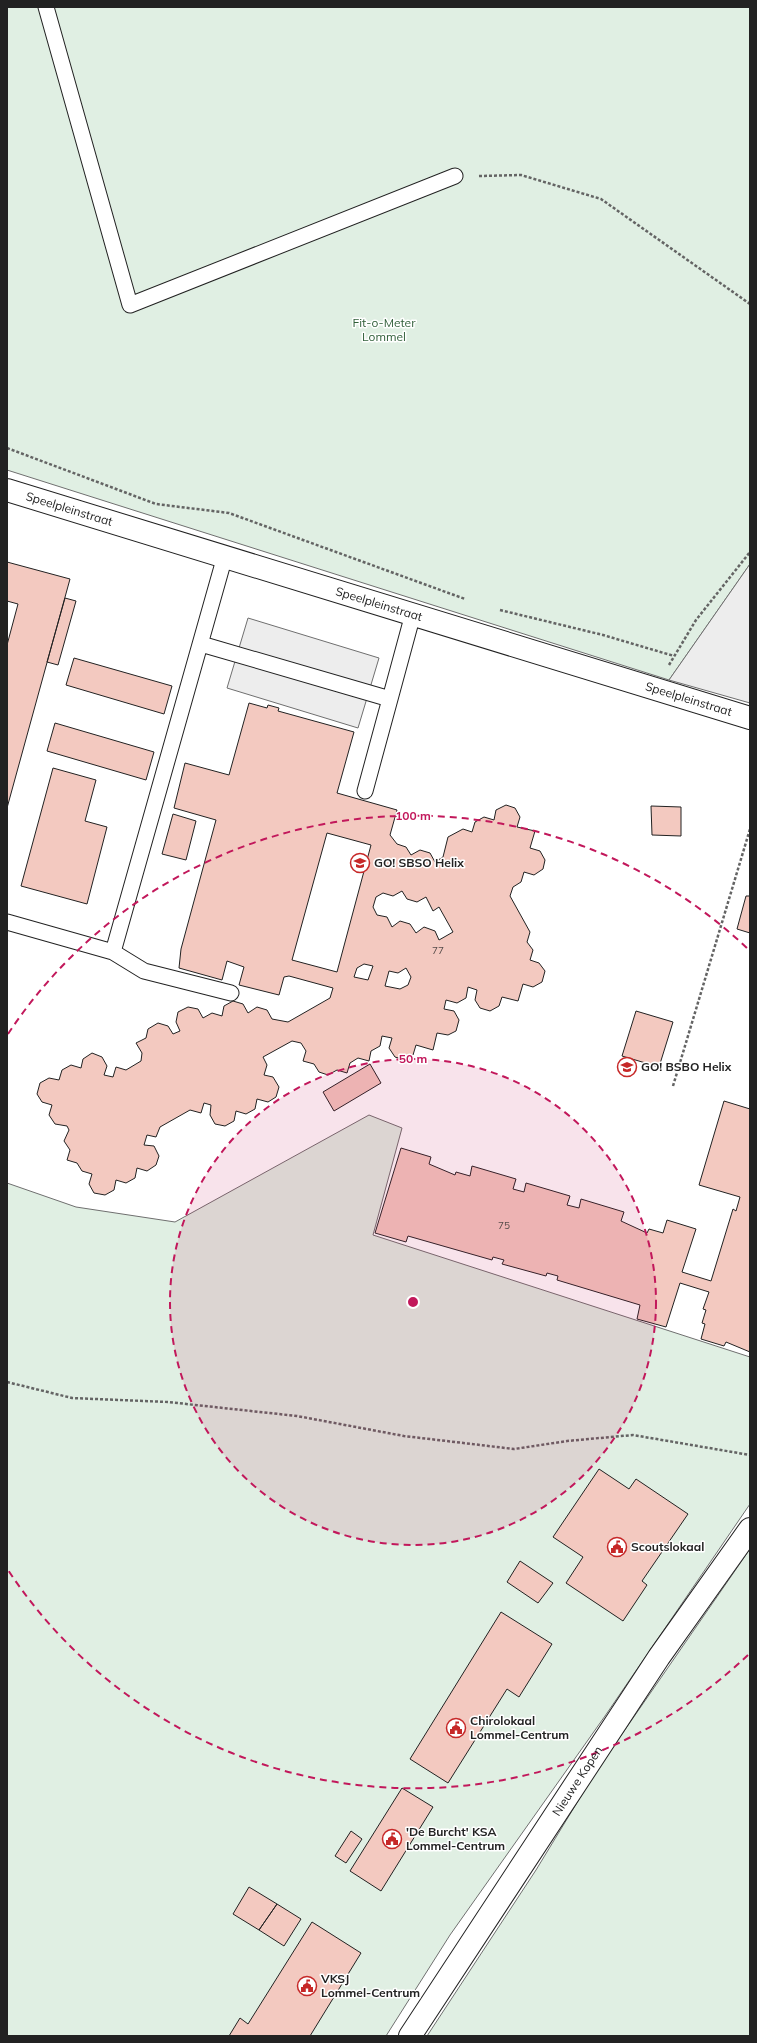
<svg xmlns="http://www.w3.org/2000/svg" width="757" height="2043" viewBox="0 0 757 2043" font-family="Mulish,sans-serif">
<style>
.green{fill:#e0efe3;stroke:#6f6f6f}
.parking{fill:#ededed;stroke:#6f6f6f}
.building{fill:#f3c9c0;stroke:#222;fill-rule:evenodd}
.lines{fill:none;stroke-linecap:round;stroke-linejoin:round}
.service-casing{stroke:#222;stroke-width:17}
.minor-casing{stroke:#222;stroke-width:24}
.path{stroke:#646464;stroke-width:2.5;stroke-dasharray:3 2;stroke-linecap:butt}
.service{stroke:#fff;stroke-width:15}
.minor{stroke:#fff;stroke-width:22}
.ring{fill:none;stroke:#c2185b;stroke-width:2;stroke-dasharray:7 5}
.labels{text-anchor:middle;stroke-width:3;stroke-linejoin:round;paint-order:stroke}
.number-label{font-size:10px;fill:#564c4a}
.park-label{font-size:12px;fill:#2f5e38;stroke:#fff}
.street-label{font-size:12px;fill:#222;stroke:#fff}
.poi-label{font-size:12px;font-weight:bold;fill:#222;stroke:#fff;text-anchor:start}
.centre{fill:#c2185b;stroke:#fff;stroke-width:2}
.ring-label{font-size:12px;text-anchor:middle;font-weight:bold;fill:#c2185b;stroke:#fff;stroke-width:3;stroke-linejoin:round;paint-order:stroke}
</style>
<rect width="100%" height="100%" fill="#fff"/>
<path class="green" d="M7,7H750V564L669,680L7,470Z
M369,1115L402,1128L373,1235L750,1357V1504L605,1716L450,1935L386,2036H7V1183L76,1207L175,1222Z
M750,1549V2036H427L536,1870L595,1773Z"/>
<path class="parking" d="M750,564V703L669,680Z
M248,618L379,658L358,728L227,688Z"/>
<path class="building" d="M7,562L70,579L7,808V645L18,604L7,601Z
M65,598L76,601L58,665L47,662Z
M74,658L172,686L164,714L66,685Z
M249,703L267,708L268,705L279,708L278,711L354,732L337,793L397,810L390,835L397,844L406,847L411,855L420,850L430,853L435,862L443,857L448,837L463,829L472,832L475,822L484,817L494,820L496,810L506,805L515,808L520,817L517,827L535,831L530,848L540,851L545,860L543,869L534,875L524,872L521,882L513,887L510,896L530,932L527,942L533,950L530,960L539,963L545,971L542,982L533,987L523,984L518,1001L502,997L499,1006L490,1011L480,1008L475,1000L477,990L468,987L466,998L457,1003L446,1000L444,1009L454,1011L459,1020L456,1031L448,1035L437,1033L433,1050L416,1045L413,1055L405,1060L395,1057L389,1048L392,1038L382,1036L380,1046L371,1051L369,1061L358,1058L350,1063L347,1073L337,1070L328,1075L319,1072L314,1064L303,1061L306,1051L301,1043L292,1041L263,1057L267,1065L264,1075L273,1077L279,1087L276,1097L268,1102L257,1099L255,1109L246,1114L236,1111L234,1121L225,1126L215,1124L210,1115L211,1105L204,1103L201,1113L190,1110L160,1127L156,1137L147,1135L144,1145L154,1146L159,1156L156,1165L147,1171L137,1168L135,1178L126,1183L116,1180L114,1190L105,1195L94,1193L89,1184L92,1174L82,1171L77,1163L67,1160L70,1150L64,1141L69,1130L67,1126L55,1124L49,1115L52,1105L42,1102L37,1094L40,1083L49,1078L59,1080L62,1070L71,1065L81,1068L83,1059L92,1053L102,1057L107,1066L104,1075L113,1077L116,1067L126,1070L141,1061L142,1053L136,1043L146,1038L148,1029L158,1023L168,1026L173,1034L180,1031L176,1022L178,1012L188,1007L198,1009L203,1018L212,1013L222,1016L224,1006L233,1001L243,1004L248,1013L257,1007L267,1010L272,1019L288,1022L330,998L333,988L289,976L284,977L279,995L239,985L244,967L227,961L222,980L179,968L181,949L216,820L174,808L185,763L229,775ZM327,833L371,845L337,972L292,960ZM402,891L407,899L417,902L426,897L433,911L439,907L453,932L439,940L435,931L424,927L416,933L410,924L400,921L392,927L387,917L377,915L373,907L376,897L383,893L393,896ZM364,964L373,966L368,980L354,977L357,968ZM406,968L411,977L408,985L400,989L385,986L389,971L398,973Z
M55,723L154,752L146,780L47,751Z
M53,768L96,780L85,821L107,827L87,904L21,886Z
M651,806L681,807V836L652,835Z
M173,814L196,821L186,860L162,854Z
M746,896H750V933L737,929Z
M636,1011L673,1022L659,1067L622,1056Z
M370,1064L381,1083L334,1111L323,1092Z
M724,1101L750,1109V1352L726,1342L724,1346L701,1339L705,1324L702,1323L706,1310L703,1309L709,1292L680,1283L666,1327L637,1319L640,1305L557,1280L558,1276L547,1273L546,1276L502,1264L504,1260L493,1257L492,1260L408,1236L406,1242L375,1233L401,1148L431,1157L429,1164L455,1175L456,1172L470,1176L472,1166L516,1179L513,1189L524,1192L526,1183L570,1196L567,1205L579,1208L581,1199L624,1212L621,1221L647,1233L649,1229L663,1233L667,1220L696,1229L682,1272L711,1281L733,1209L736,1211L740,1197L699,1185Z
M599,1469L629,1489L636,1479L688,1514L642,1581L647,1585L623,1621L566,1583L583,1557L553,1537Z
M520,1561L553,1583L538,1603L507,1582Z
M501,1612L552,1644L519,1697L507,1689L448,1783L410,1759Z
M402,1788L433,1807L381,1891L350,1871Z
M351,1831L362,1839L346,1863L335,1856Z
M249,1887L277,1904L259,1930L233,1914Z
M277,1904L301,1919L284,1946L259,1930Z
M312,1922L361,1953L310,2036H229L240,2018L248,2024Z"/>
<g class="lines">
<g class="service-casing">
<path id="service" d="M46,7L130,305L455,176
M201,644L390,699L413,614
M365,791L390,699
M7,922L113,952L225,556
M113,952L144,971L231,993"/>
</g>
<g class="minor-casing">
<g id="minor">
<path id="s1" d="M7,490L750,718"/>
<path id="s2" d="M410,2036L659,1657L750,1529"/>
</g>
</g>
<path class="path" d="M479,176L521,175L601,199L750,304
M7,448L156,504L229,513L465,599
M500,610L603,635L674,656
M669,665L696,620L750,552
M673,1086L750,829
M7,1382L72,1398L168,1402L297,1416L404,1436L514,1449L567,1441L633,1435L750,1455"/>
<use href="#service" class="service"/>
<use href="#minor" class="minor"/>
</g>
<circle cx="413" cy="1302" r="243" fill="#c2185b" fill-opacity=".12"/>
<g class="ring">
<circle cx="413" cy="1302" r="243"/>
<path d="M748 1655A486 486 0 0 1 8 1570M8 1034A486 486 0 0 1 748 949"/>
</g>
<defs>
<g id="school-ring" transform="scale(1)"><circle r="9.5" fill="#fff" stroke="#c62828" stroke-width="1.5"/><path d="M0-5L7-2L0 1L-7-2ZM-4 1L0 2.5L4 1V4Q0 6-4 4Z" fill="#c62828"/></g>
<g id="civic-ring" transform="scale(1)"><circle r="9.5" fill="#fff" stroke="#c62828" stroke-width="1.5"/><path d="M-.6-6.5H3V-4.5H.6V-3L4-1V1h2V6H-6V1h2V-1L-.6-3ZM-1.2 2.5V6h2.4V2.5Z" fill="#c62828"/></g>
</defs>
<g fill-rule="evenodd">
<use href="#school-ring" x="360" y="863"/>
<use href="#school-ring" x="627" y="1067"/>
<use href="#civic-ring" x="617" y="1547"/>
<use href="#civic-ring" x="456" y="1728"/>
<use href="#civic-ring" x="392" y="1839"/>
<use href="#civic-ring" x="307" y="1986"/>
</g>
<g class="labels">
<g class="number-label">
<text x="438" y="954">77</text>
<text x="504" y="1229">75</text>
</g>
<g class="park-label">
<text x="384" y="327">Fit-o-Meter<tspan x="384" dy="14">Lommel</tspan></text>
</g>
<g class="street-label">
<text dy="4" stroke="none"><textPath href="#s1" startOffset="65">Speelpleinstraat</textPath></text>
<text dy="4" stroke="none"><textPath href="#s1" startOffset="389">Speelpleinstraat</textPath></text>
<text dy="4" stroke="none"><textPath href="#s1" startOffset="713">Speelpleinstraat</textPath></text>
<text dy="4" stroke="none"><textPath href="#s2" startOffset="305">Nieuwe Kopen</textPath></text>
</g>
<g class="poi-label">
<text x="374" y="867">GO! SBSO Helix</text>
<text x="641" y="1071">GO! BSBO Helix</text>
<text x="631" y="1551">Scoutslokaal</text>
<text x="470" y="1725">Chirolokaal<tspan x="470" dy="14">Lommel-Centrum</tspan></text>
<text x="406" y="1836">'De Burcht' KSA<tspan x="406" dy="14">Lommel-Centrum</tspan></text>
<text x="321" y="1983">VKSJ<tspan x="321" dy="14">Lommel-Centrum</tspan></text>
</g>
</g>
<circle cx="413" cy="1302" r="6" class="centre"/>
<g class="ring-label">
<text x="413" y="820">100 m</text>
<text x="413" y="1063">50 m</text>
</g>
<rect width="757" height="2043" fill="none" stroke="#222222" stroke-width="16"/>
</svg>
